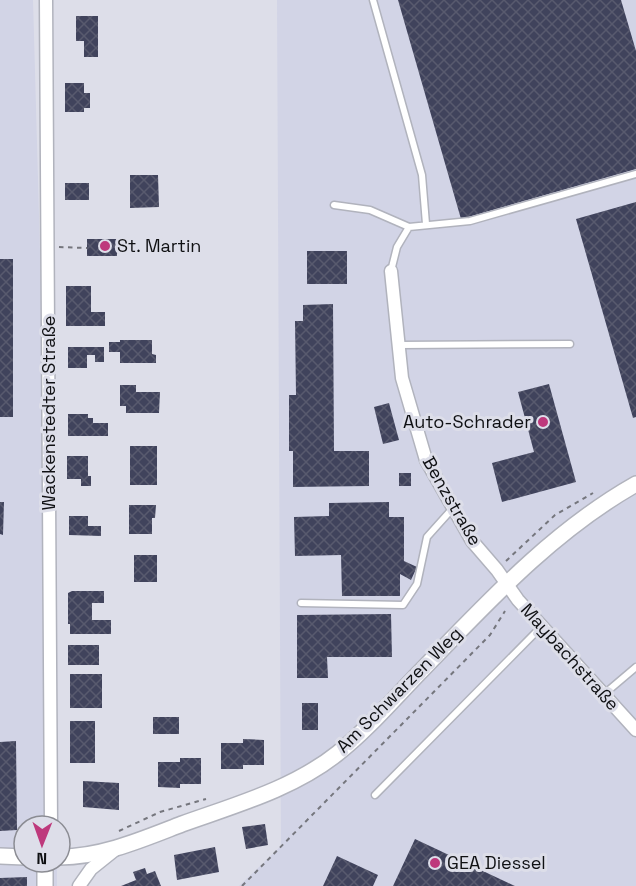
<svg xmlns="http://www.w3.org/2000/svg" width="636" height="886" viewBox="0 0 636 886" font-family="'Space Grotesk',sans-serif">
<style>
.built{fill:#d2d4e6}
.building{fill:url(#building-cross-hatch)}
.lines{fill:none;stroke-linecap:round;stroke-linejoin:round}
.service-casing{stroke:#b1b3bd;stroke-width:9}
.minor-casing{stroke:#b1b3bd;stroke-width:15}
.tertiary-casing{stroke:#b1b3bd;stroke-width:18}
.path{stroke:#75767d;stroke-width:2;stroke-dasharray:4.5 4.5;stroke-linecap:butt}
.service{stroke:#fff;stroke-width:6}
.minor{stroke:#fff;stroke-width:12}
.tertiary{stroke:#fff;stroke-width:15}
.poi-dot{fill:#be397c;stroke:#dddee9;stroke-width:2}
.labels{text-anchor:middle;stroke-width:6;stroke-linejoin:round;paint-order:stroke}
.poi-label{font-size:18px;fill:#0f1013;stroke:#dddee9;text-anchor:start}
.street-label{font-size:18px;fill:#0f1013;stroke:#dddee9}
</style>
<defs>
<pattern id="building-cross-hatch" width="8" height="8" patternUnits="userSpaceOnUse" patternTransform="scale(1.5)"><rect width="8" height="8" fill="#40435c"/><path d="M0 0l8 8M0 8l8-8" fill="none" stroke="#585a6e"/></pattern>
</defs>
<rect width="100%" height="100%" fill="#dddee9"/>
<path class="built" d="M0,0H33L56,826H24V862H57V886H0Z
M277,0H636V886H239L281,846Z"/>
<path class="building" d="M398,0H621L636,51V169L461,219Z
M76,16H98V57H84V41H76Z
M65,83H84V93H90V108H84V112H65Z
M130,175H158L159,207L130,208Z
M65,183H89V200H65Z
M636,202V417L633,418L576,219Z
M87,239H117V244H122V254L117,253V256H87Z
M307,251H347V284H307Z
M0,259H13V417H0Z
M66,286H91V312H105V326H66Z
M333,304L334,451H369V486L293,487V451H289V395H296L295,321H303V305Z
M120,340H152V354L156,355V363H120V352H109V342H120Z
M68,347H104V362H95V355H87V368H68Z
M549,384L576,482L502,502L492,463L534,452L518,392Z
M120,385H136V392H160L159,413H126V406H120Z
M389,403L399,440L383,444L374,407Z
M68,414H88V418H93V423H108V436H68Z
M130,446H157V485H130Z
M67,456H88V476H91V486H81V479H67Z
M399,473H411V486H399Z
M0,502H4L3,535L0,534Z
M389,502V517H404V561L417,567L411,580L400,574V596H342L341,555L295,556L294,517L329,516V503Z
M129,505H156L155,518H152V534H129Z
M69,516H88V526H101V536L69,535Z
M134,555H157V582H134Z
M72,591H104V603H92V620H111V634H70V624H68V593Z
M391,614L392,657H327L328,678H297V615Z
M68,645H99V665H68Z
M70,674H102V708H70Z
M302,703H318V730H302Z
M153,717H179V734H153Z
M70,721H95V763H70Z
M243,739L264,740V765H243V769H221V743H243Z
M16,741L17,830L0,831V742Z
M180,758H201V784H180V788L158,787V762H180Z
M83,781L119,783V810L83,807Z
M265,824L268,845L246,849L242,827Z
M415,839L515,886H393Z
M215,847L219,872L177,880L174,855Z
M337,856L378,875L373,886H323Z
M145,868L147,874L155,871L161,886H121L136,880L133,872Z
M27,877V886H0V878Z"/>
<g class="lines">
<g class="service-casing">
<path id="service" d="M373,0L422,175L426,224
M334,205L370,210L409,227
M391,271L397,247L409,227L470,221L636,174
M399,345L570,344
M301,603L403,605L417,584L427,537L453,508
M603,695L636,667
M375,795L542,626"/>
</g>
<g class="minor-casing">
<path id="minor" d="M46,0L51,826
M391,271L402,378L426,460L472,541L497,570L518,600L636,730
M79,886L91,869L116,849"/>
</g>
<g class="tertiary-casing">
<path id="tertiary" d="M0,856L24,857
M60,857C102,857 143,839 182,824C235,805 293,789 338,753C367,730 392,701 418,674C485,605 551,532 636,484
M45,862V886"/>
</g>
<path class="path" d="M59,247L87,248
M506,561L555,515L593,493
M119,831L160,812L206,799
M242,886L490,635L505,611"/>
<use href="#service" class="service"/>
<use href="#minor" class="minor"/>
<use href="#tertiary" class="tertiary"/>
</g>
<g class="poi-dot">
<circle cx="105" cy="246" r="6"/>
<circle cx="543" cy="422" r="6"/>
<circle cx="435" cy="863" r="6"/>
</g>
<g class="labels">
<g class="poi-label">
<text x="117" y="252">St. Martin</text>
<text x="531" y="428" text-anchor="end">Auto-Schrader</text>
<text x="447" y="869">GEA Diessel</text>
</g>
<g class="street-label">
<text transform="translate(49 413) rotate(-90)" y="6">Wackenstedter Straße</text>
<text transform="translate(452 501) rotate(60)" y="6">Benzstraße</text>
<text transform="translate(570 657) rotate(48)" y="6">Maybachstraße</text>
<text transform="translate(399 690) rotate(-45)" y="6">Am Schwarzen Weg</text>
</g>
</g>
<g transform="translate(42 844) rotate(181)"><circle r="28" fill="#dddee9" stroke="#8b8c93" stroke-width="1.5"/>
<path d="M0-4.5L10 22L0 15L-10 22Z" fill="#be397c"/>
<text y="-9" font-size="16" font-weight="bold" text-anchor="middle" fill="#0f1013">N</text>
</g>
</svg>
